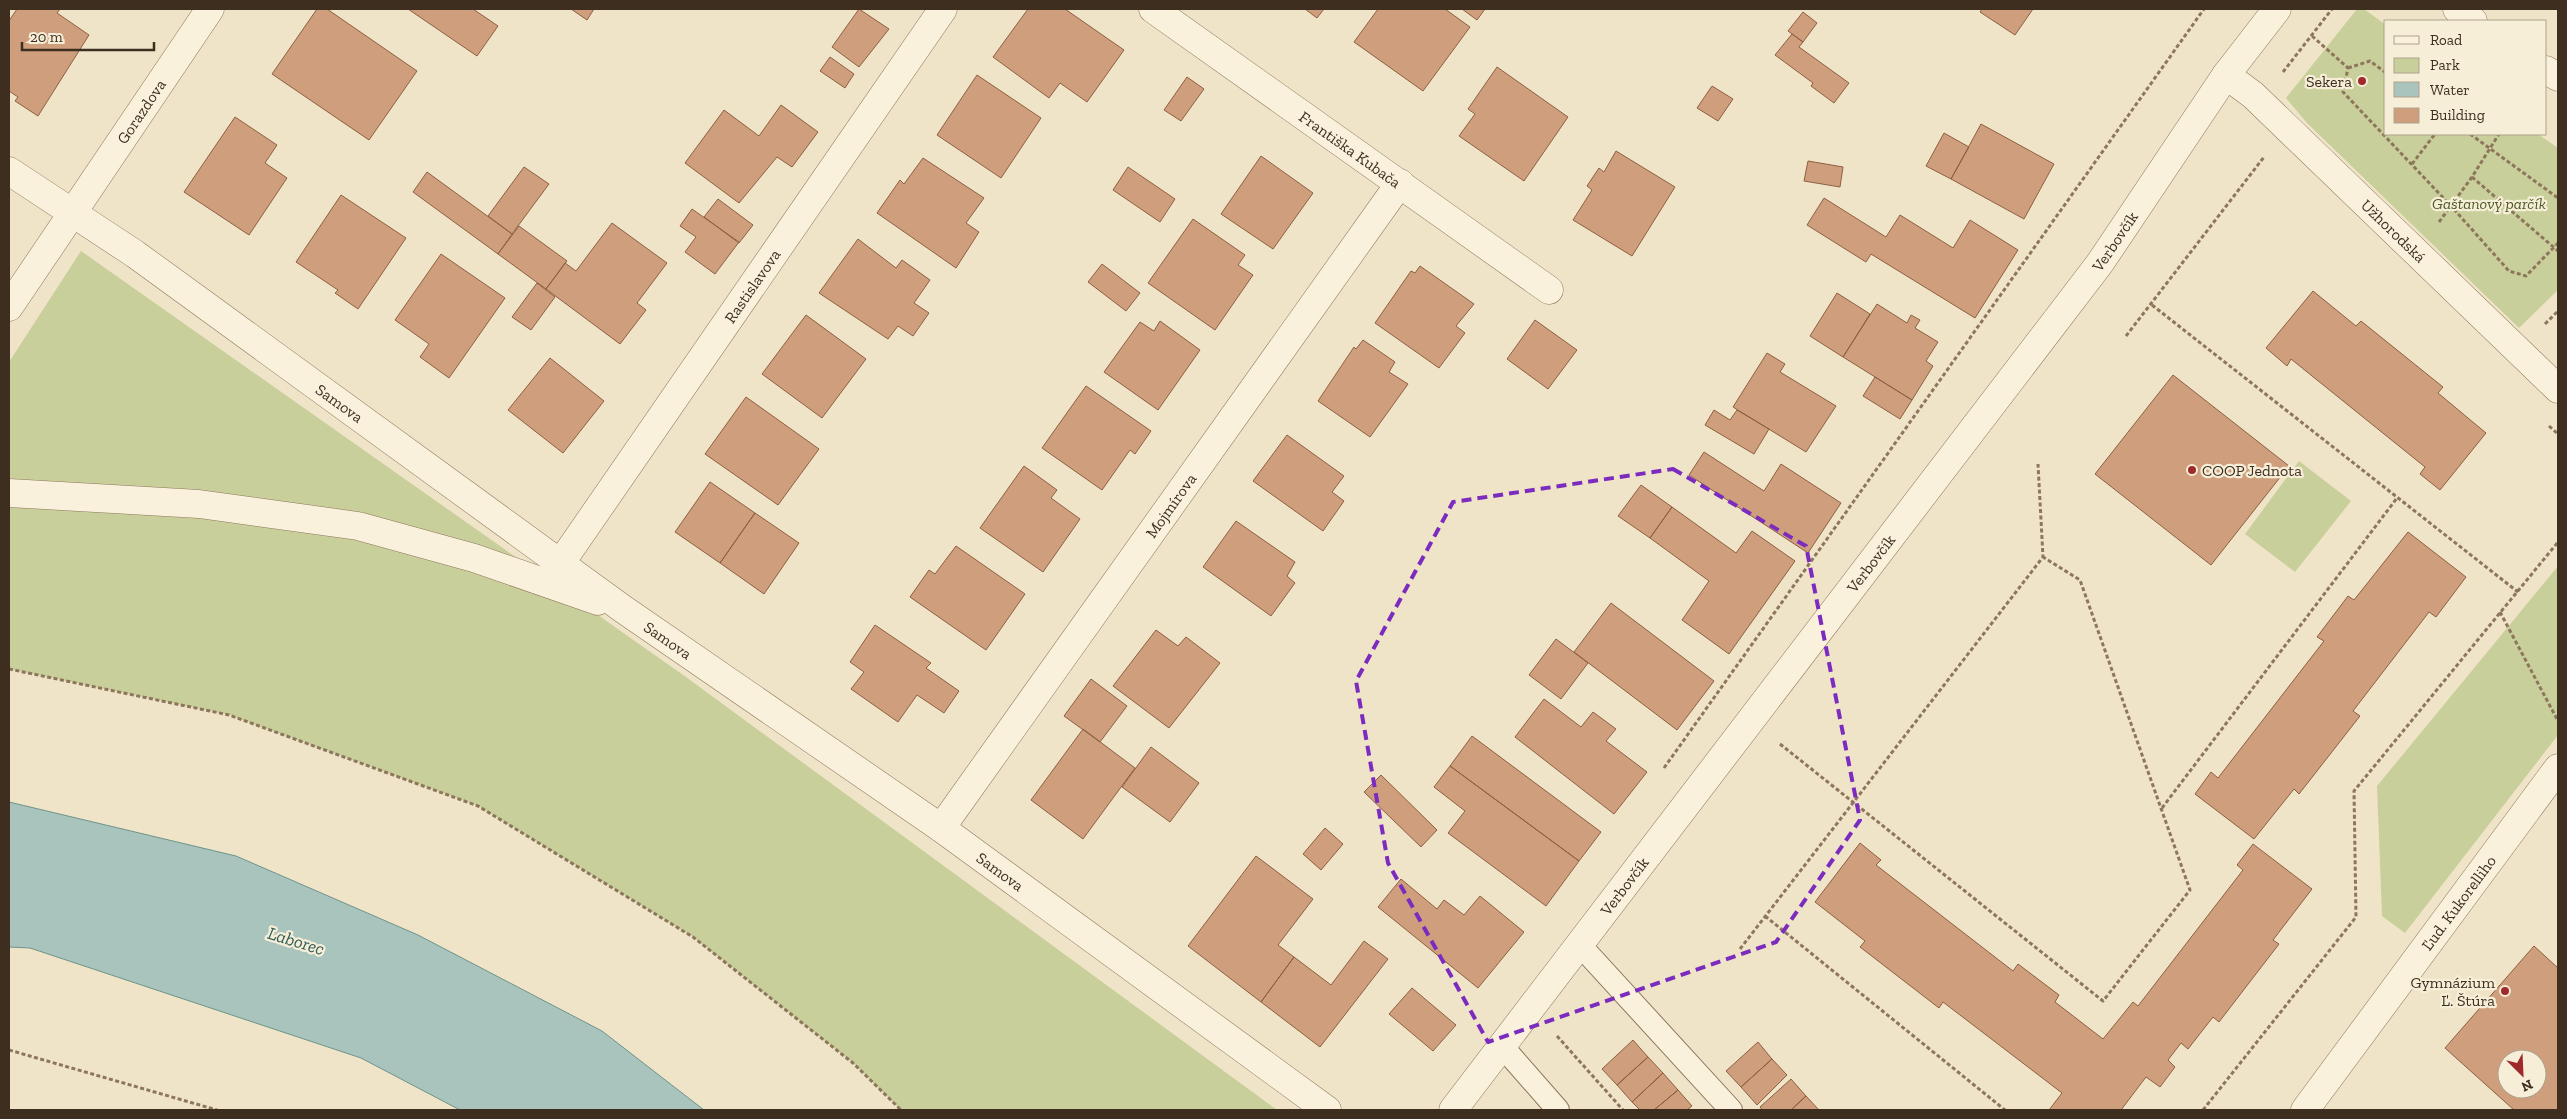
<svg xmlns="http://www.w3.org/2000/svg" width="2567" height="1119" viewBox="0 0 2567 1119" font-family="'Zilla Slab',serif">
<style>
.green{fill:#c9cf9b}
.water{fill:#a9c4bc;stroke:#6f938a}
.building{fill:#cf9f7d;stroke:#8d5f41;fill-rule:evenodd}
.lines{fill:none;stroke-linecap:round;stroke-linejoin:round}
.lane-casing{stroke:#8d765c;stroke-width:24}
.street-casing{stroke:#8d765c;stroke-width:29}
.path{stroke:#8d765c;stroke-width:3;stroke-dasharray:4 2.5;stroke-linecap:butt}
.lane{stroke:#faf1dc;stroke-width:22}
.street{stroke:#faf1dc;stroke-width:28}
.marked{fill:none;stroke:#7b2cbf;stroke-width:4;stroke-dasharray:10 6;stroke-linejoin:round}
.poi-dot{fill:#9e2a2b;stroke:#f7eed8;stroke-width:2}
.labels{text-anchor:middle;stroke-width:4.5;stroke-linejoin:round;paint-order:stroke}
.poi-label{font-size:16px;fill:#3d2e20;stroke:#f7eed8;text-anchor:end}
.street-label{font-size:16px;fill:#3d2e20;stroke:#f7eed8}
.park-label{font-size:16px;font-style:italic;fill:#4d5a26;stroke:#f7eed8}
.water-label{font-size:18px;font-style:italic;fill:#2f5d5a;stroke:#f7eed8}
</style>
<rect width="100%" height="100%" fill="#f0e4c8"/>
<path class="green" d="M2357,9H2364L2386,25V134H2538L2558,148V290L2519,328L2307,123L2286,98Z
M81,251L686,677L1277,1110H901L853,1063L693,937L478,806L229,715L9,669V362Z
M2299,461L2351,501L2295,572L2245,534Z
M2558,566V735L2405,933L2382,916L2377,786Z"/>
<path class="water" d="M9,802L236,856L418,935L602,1031L704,1110H460L361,1058L30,948L9,947Z"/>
<path class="building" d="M17,9H60L57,13L89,35L38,116L15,101L18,97L9,91V21Z
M317,9H327L417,71L369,140L272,74Z
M408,9H473L498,26L477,56Z
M571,9H594L587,20Z
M859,9L889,29L859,67L832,47Z
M1028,9H1065L1124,50L1087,102L1060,83L1049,98L993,57Z
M1305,9H1324L1317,18Z
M1378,9H1445L1470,27L1423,91L1354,42Z
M1462,9H1485L1477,20Z
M1982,9H2033L2015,35L1980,12Z
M1803,12L1817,23L1803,42L1788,31Z
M1792,34L1803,42L1799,47L1849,83L1834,103L1811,86L1813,83L1775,55Z
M830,57L854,74L845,88L820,71Z
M1497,67L1568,117L1524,181L1459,136L1475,114L1468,109Z
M977,75L1041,118L1001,178L937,135Z
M1187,77L1204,89L1181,121L1164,110Z
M1712,86L1733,99L1718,121L1697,108Z
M781,105L818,132L792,167L777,157L739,203L685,163L724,110L759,136Z
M235,117L277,145L265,163L287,178L249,235L184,192Z
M1981,124L2054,164L2024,219L1951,179Z
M1944,133L1969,147L1951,179L1926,166Z
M1616,151L1675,187L1632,256L1573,220L1592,190L1587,186L1599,168L1604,172Z
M1261,156L1313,193L1273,249L1221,214Z
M923,158L984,198L966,223L979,232L956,268L877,213L900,180L904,184Z
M1808,161L1843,167L1840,187L1804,181Z
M524,167L549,184L512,234L488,216Z
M1128,167L1175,199L1160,222L1113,190Z
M427,172L512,234L498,254L413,192Z
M341,195L406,238L358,309L335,293L338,290L296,262Z
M1824,198L1886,237L1900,215L1953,248L1970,220L2018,250L1975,318L1871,254L1866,262L1807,225Z
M718,199L753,225L739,243L704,217Z
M692,209L739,242L715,274L685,252L696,237L680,226Z
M1193,219L1245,255L1238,265L1253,275L1215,330L1148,283Z
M612,223L667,263L637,303L646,310L620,344L546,289L565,263L576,271Z
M519,226L567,261L546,289L498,254Z
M858,239L896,268L902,260L930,280L914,303L929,313L913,336L898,326L888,339L819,293Z
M441,254L505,298L449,378L420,357L429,344L395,320Z
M1102,264L1140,293L1126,311L1088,282Z
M1420,266L1474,304L1456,326L1465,333L1439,368L1375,323L1411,271L1415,273Z
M537,283L555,297L531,330L512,317Z
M2313,291L2356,326L2361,321L2433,379L2443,387L2438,393L2486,433L2440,490L2420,474L2425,467L2291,359L2287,366L2266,348Z
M1837,293L1870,314L1843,357L1810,336Z
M1877,304L1907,323L1911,315L1920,320L1915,328L1938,342L1926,361L1933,366L1912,400L1843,357Z
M806,315L866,359L822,418L762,374Z
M1535,320L1577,350L1548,389L1507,359Z
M1160,321L1200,350L1158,410L1104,372L1140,322L1154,331Z
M1363,340L1395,362L1389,372L1408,384L1370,437L1318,401L1354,347L1356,349Z
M1767,353L1785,364L1780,372L1836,406L1806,452L1733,407Z
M550,358L604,401L563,453L508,410Z
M2173,375L2289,466L2211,565L2095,474Z
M1875,377L1912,400L1900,419L1863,396Z
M1086,386L1151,431L1135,454L1130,450L1102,490L1042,448Z
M746,397L819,449L778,505L705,454Z
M1714,410L1730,420L1737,410L1769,429L1754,454L1705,425Z
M1287,435L1344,476L1332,492L1344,501L1323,531L1253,481Z
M1704,452L1764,491L1781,464L1841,503L1808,553L1689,475Z
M1024,466L1057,490L1051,498L1080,519L1043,572L980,528Z
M710,482L755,513L720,563L675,532Z
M1641,485L1672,507L1650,538L1618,516Z
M1672,507L1736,553L1752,531L1795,561L1729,654L1682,620L1709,581L1650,538Z
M755,513L799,543L764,594L720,563Z
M1236,521L1295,562L1287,576L1295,583L1271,616L1203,567Z
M2408,532L2466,577L2436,617L2429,612L2353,711L2360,716L2299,794L2294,789L2254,839L2195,794L2211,772L2218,778L2324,641L2317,637L2348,596L2354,600Z
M956,546L1025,594L986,650L910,597L929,570L935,574Z
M1611,603L1714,681L1677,730L1574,652Z
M875,625L931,663L926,668L959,691L944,713L917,695L898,722L851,689L864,672L850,662Z
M1156,630L1178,646L1186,637L1220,663L1169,728L1113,686Z
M1556,639L1588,663L1561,699L1529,675Z
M1091,679L1127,706L1100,742L1064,716Z
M1544,699L1581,727L1593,712L1616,729L1606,741L1647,772L1614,814L1515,737Z
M1083,729L1135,768L1083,839L1031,800Z
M1472,736L1601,832L1579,861L1450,766Z
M1151,747L1199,783L1170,822L1122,787Z
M1450,766L1579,861L1546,906L1448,833L1465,811L1434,787Z
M1381,775L1437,830L1421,847L1364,792Z
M1325,828L1343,844L1321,870L1303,854Z
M1860,843L1881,860L1876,865L2013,971L2018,964L2059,995L2055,1002L2103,1039L2133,1002L2138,1006L2243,870L2237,865L2253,844L2312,889L2273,940L2279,944L2219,1022L2213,1017L2188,1049L2181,1043L2168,1060L2175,1067L2160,1087L2146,1077L2121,1110H2049L2062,1093L1943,1002L1939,1008L1860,947L1865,941L1815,902Z
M1256,856L1313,899L1278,945L1294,957L1261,1002L1188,946Z
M1401,879L1437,909L1444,900L1464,915L1480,896L1524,932L1478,988L1378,907Z
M1364,941L1388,959L1320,1047L1261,1002L1294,957L1331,985Z
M2534,946L2558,968V1110H2514L2445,1048ZM2507,1059H2537V1089H2507Z
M1412,988L1456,1025L1433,1051L1389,1014Z
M1633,1040L1648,1057L1617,1085L1602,1069Z
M1758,1042L1772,1059L1741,1087L1726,1071Z
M1648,1057L1663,1073L1632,1102L1617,1085Z
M1772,1059L1787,1075L1757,1105L1741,1087Z
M1663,1073L1678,1090L1654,1110H1640L1632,1102Z
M1791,1079L1806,1096L1791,1110H1762L1760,1107Z
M1678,1090L1692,1106L1687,1110H1654Z
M1806,1096L1819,1110H1791Z"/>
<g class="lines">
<g class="lane-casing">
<path id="lane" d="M1579,944L1731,1110
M1502,1046L1558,1110"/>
</g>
<g class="street-casing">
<g id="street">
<path id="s1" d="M1153,9L1549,290"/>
<path d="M2457,9L2473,21"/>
<path d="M2546,70L2558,77"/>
<path id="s2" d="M2226,75L2253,95L2558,389"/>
<path id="s3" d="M9,171L135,254L623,609L941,828L1327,1110"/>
<path id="s4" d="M9,307L210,9"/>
<path d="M9,493L199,504L358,526L474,558L598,601"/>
<path id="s5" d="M560,564L943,9"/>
<path id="s6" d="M941,828L1400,183"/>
<path id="s7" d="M1453,1110L2100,263L2226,75L2277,9"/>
<path id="s8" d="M2305,1110L2558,768"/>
</g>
</g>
<path class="path" d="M2312,36L2348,68L2343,92L2451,206L2509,271L2526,276L2558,243
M2348,68L2370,61L2386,73
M2283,72L2332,9
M2470,134L2558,198
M2412,164L2435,134
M2472,177L2558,251
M2439,222L2472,177L2499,134
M2152,305L2518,592
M2545,324L2558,311
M2126,336L2264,157
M2549,426L2558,434
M2500,612L2558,721
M9,669L229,715L478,806L693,937L853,1063L901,1110
M1780,744L2103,1001L2190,890L2080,580L2043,557
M1664,768L2204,9
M2162,808L2397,498
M1765,916L2005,1110
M1740,949L2043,557L2038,464
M1557,1036L1623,1110
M9,1050L217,1110
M2203,1110L2356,917L2354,791L2558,542"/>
<use href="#lane" class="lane"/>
<use href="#street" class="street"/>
</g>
<path class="marked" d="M1673,469L1806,546L1860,820L1776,942L1488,1042L1388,863L1356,681L1453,502Z"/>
<g class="poi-dot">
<circle cx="2362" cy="81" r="5"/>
<circle cx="2192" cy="470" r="5"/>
<circle cx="2505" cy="991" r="5"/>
</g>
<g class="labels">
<g class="poi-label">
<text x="2352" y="87">Sekera</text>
<text x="2202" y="476" text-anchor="start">COOP Jednota</text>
<text x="2495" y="988">Gymnázium<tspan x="2495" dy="18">Ľ. Štúra</tspan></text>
</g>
<g class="street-label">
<text dy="6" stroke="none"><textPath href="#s4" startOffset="236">Gorazdova</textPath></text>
<text dy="6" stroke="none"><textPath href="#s1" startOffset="242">Františka Kubača</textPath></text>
<text dy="6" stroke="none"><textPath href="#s2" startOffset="229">Užhorodská</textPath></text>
<text dy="6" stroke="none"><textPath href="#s7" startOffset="1092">Verbovčík</textPath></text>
<text dy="6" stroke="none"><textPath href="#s5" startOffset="338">Rastislavova</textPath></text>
<text dy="6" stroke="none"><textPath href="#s3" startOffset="404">Samova</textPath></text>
<text dy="6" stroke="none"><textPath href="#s6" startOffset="396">Mojmírova</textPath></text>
<text dy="6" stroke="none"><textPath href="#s7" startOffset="688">Verbovčík</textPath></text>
<text dy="6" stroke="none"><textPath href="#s3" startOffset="809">Samova</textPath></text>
<text dy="6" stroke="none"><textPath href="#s3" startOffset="1214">Samova</textPath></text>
<text dy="6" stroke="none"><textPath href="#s7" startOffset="282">Verbovčík</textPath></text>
<text dy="6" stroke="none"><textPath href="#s8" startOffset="258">Ľud. Kukorelliho</textPath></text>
</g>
<g class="park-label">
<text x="2489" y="209">Gaštanový parčík</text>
</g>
<g class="water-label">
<text transform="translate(296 941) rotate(17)" y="6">Laborec</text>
</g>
</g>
<rect width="2567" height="1119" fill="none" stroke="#3d2e20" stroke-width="20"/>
<rect x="2384" y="20" width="162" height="115" fill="#f7eed8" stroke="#ada18e"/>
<rect x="2394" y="36" width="25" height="8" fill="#faf1dc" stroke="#ada18e"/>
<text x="2430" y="45" font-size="15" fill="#3d2e20">Road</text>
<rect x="2394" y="58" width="25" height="15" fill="#c9cf9b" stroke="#ada18e"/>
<text x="2430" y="70" font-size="15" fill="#3d2e20">Park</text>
<rect x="2394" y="82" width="25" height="15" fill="#a9c4bc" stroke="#ada18e"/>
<text x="2430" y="95" font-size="15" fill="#3d2e20">Water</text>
<rect x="2394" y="108" width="25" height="15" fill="#cf9f7d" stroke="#ada18e"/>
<text x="2430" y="120" font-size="15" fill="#3d2e20">Building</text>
<g transform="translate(2522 1074) rotate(156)"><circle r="24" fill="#f7eed8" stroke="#ada18e"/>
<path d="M0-4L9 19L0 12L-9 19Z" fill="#9e2a2b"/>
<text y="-8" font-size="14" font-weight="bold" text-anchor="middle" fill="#3d2e20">N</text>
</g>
<path d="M22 42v8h132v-8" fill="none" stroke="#3d2e20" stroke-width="2.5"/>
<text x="30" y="42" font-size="15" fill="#3d2e20" stroke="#f7eed8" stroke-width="4" paint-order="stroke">20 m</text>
</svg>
